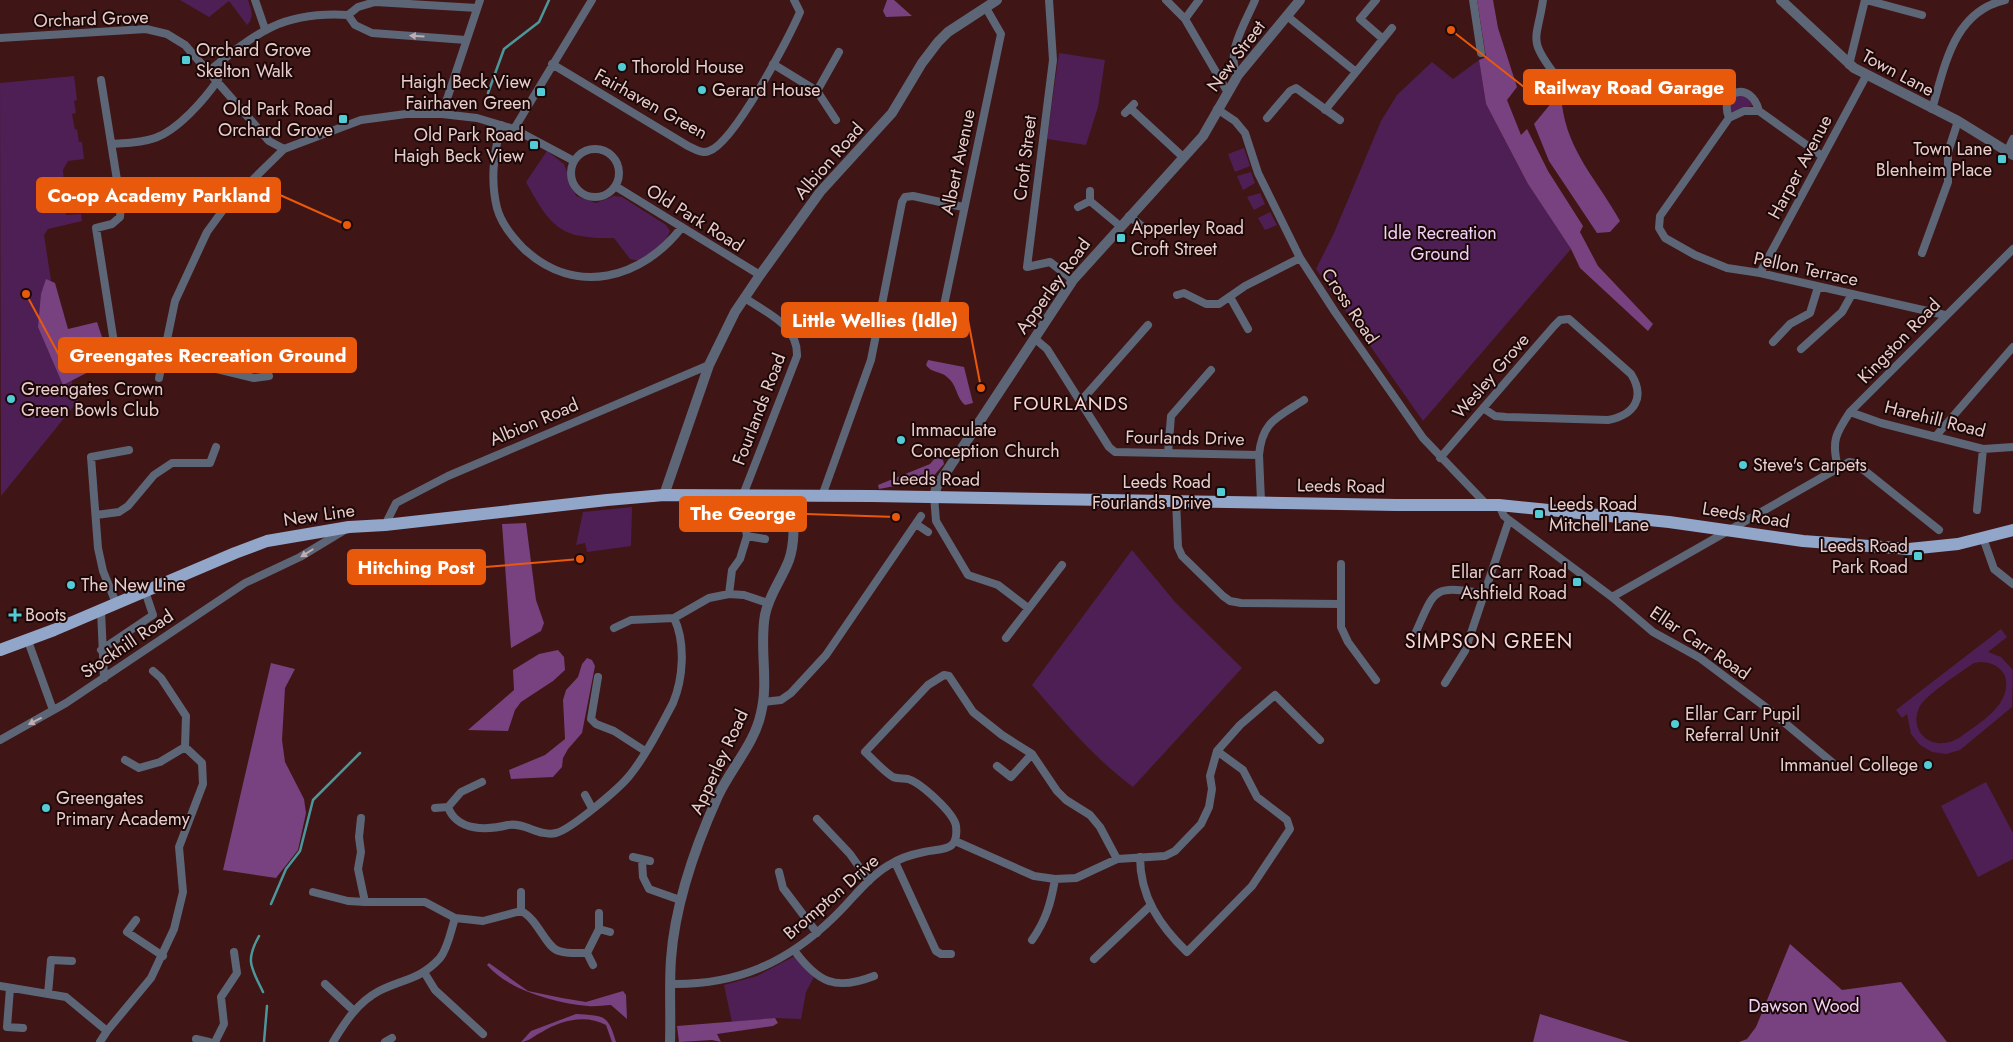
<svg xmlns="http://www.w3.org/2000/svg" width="2013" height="1042" viewBox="0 0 2013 1042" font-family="Jost,sans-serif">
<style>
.green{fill:#4e1f54;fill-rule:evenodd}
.forest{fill:#78417f}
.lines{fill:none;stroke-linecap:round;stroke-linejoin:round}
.stream{stroke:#4b989c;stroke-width:2.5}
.minor{stroke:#5c6677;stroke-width:8}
.tertiary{stroke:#5c6677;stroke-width:10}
.primary{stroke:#92a6ca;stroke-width:12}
.oneway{fill:#bfadb1}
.poi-dot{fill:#52ccd5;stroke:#1b0808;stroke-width:2}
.labels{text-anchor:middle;stroke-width:4;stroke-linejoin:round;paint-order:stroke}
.street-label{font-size:18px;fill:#eaccca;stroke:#1b0808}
.poi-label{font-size:18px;fill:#eaccca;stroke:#1b0808;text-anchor:start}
.park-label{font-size:18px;fill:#f1d2f5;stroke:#1b0808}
.neighbourhood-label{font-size:19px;letter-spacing:1px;fill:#f8d4d2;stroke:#1b0808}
.quarter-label{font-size:20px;letter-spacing:1px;fill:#f8d4d2;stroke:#1b0808}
.leader{fill:none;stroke:#e8590c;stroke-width:2}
.callout-dot{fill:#e8590c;stroke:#1b0808;stroke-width:2}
.callout{fill:#e8590c;stroke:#e8590c;stroke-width:2}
.callout-label{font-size:19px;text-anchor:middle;font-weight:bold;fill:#fff}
</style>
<rect width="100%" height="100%" fill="#401515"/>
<path class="green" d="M180,0H248C251,10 255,17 247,25L229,1L209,17Z
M1059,53L1105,60L1098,107L1086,145L1047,139Z
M1479,60L1486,104L1528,184L1571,249L1423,421L1316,269L1334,233L1381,121L1397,95L1432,62L1453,79Z
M74,76L77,100L74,101L76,113L72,114L75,130L77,129L79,142H82L84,159L68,161L63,170L66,215L81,214L82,221L48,229L44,235L62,352L78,401L1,496L0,83Z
M1737,95H1745L1754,105L1732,112L1730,111L1731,101Z
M1244,148L1250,166L1235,172L1228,154Z
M547,151L564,164L576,196L596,203L614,196L622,197L666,225L670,231C664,246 653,252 640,261L630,259L614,238C559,239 551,227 526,182Z
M1251,172L1255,183L1243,190L1237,176Z
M1260,193L1265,204L1254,210L1247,197Z
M1270,212L1277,225L1265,230L1258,218Z
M632,507L631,546L587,552L585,543L576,545L583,512Z
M1132,550L1175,602L1242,668L1133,787C1094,758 1064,722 1032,685Z
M2001,629L2007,637L1988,652L2001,657L2013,670L2012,707L1960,750L1946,754L1932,752L1920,745L1911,734L1907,714L1902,718L1896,710ZM1980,662C1991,662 2000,666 2005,676C2013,703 1981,722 1963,735C1936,756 1906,733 1920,706C1927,694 1961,672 1974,663Z
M1986,782L2013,833V859L1978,877L1941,806Z
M795,956L814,977L806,992L801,1019L775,1018L732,1022L724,985L757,976Z"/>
<path class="forest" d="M887,0H894L912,16L886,17L883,11Z
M1477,0H1493L1498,28L1517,87L1507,100L1521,135L1527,129L1548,171L1583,226L1580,232L1598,266L1653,324L1648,331L1580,268L1571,249L1528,184L1486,104L1479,60L1486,57Z
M1576,73L1583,78L1562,105C1568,152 1598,181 1620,221L1610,232L1597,233L1549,161L1534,124Z
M46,279L55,283L68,329L97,322L110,361L63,385L38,327L41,294Z
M928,360L964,367L973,403L965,405C956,398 957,384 947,377C941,371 931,373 926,365Z
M936,457L943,460L944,464L931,479L879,489L878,485L930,464Z
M526,523L536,600L544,623L541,631L511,648L502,524Z
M558,650L564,657L565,670L553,681L521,702L515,710L508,731L468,730L514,690L513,670L539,654Z
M587,658L592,660L595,666L582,733L568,749L563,758L562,767L553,777L511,779L509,770L545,755L565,739L563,700L566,690L578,677L582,664Z
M271,663L295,669L285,688L282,740L285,762L304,799L306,813L298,850L276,878L223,870Z
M1790,944L1842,990L1901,982L1947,1042H1739L1747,1039L1756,1027Z
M489,963L528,991L562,998L586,1002L623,991L626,995L627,1019L611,1005C604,1005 595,1007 588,1006C555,1003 508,990 487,965Z
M576,1014C604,1016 608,1014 616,1042H612L606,1025C586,1014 561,1020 542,1032C535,1035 528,1042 521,1042L531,1031Z
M1540,1014L1630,1042H1533Z
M775,1018L778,1023L773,1026L717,1034L721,1042L712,1040L679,1042L677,1026Z"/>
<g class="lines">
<path class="stream" d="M488,93L504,49L539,22L549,0
M271,904L286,869L300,851L313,800L360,753
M259,936C245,961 251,967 263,992
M264,1042L267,1006"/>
<path class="minor" d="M255,0L265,29
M1049,0L1053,60L1027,267L1050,262L1073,280
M1166,0L1185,19L1227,91
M1376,0L1360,19L1383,39
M1473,0L1481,53
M1543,0C1537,41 1527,38 1556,76
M1866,0L1922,15
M1287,16L1356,72
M1185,19L1199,0
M0,38L146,29L167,34L185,45L269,141L284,149
M466,40L372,33L355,25L348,15L358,7L375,2L477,8
M552,64L688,146C695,149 701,154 709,151C734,143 789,38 800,12L794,0
M773,64L817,91L836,120
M1849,65L1865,0
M209,71C257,32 283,11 348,15
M1238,75C1224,55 1247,20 1255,0
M101,80L121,205L120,217L112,224L96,228L115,349
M817,91L839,52
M1130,108L1183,157
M1217,109L1235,121L1245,133L1258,173L1300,258L1335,312L1423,438L1486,504
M1932,109C1945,66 1953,12 2005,0
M1325,110L1392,28
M1125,113L1134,104
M442,114L480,0
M1267,118L1290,91L1296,88L1340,120
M1729,118C1718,90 1751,80 1759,111
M501,125C494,153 490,180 497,208C501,223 513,238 524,249C576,297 642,279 682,227
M514,129L592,0
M112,144C127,143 141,143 155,138C178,130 204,100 218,80
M571 173a24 24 0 1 1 48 0a24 24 0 1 1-48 0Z
M2007,152L2013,139
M1822,156L1759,111H1744L1729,118L1660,216L1659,228L1665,238L1695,255L1727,268L1760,273L1945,315
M615,186L760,275
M1090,191V201L1120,226
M1078,207L1090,201
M1129,216L1143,227
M1922,253L1948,182V152L1958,121
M1760,273L1866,76
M1177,295L1184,293L1206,304H1219L1245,286L1300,258
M1230,297L1248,329
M958,314L943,310L1001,34L986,8
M1034,338L1047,349L1109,447L1115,452L1259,455L1261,501
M1773,342L1790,324L1810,313L1818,287
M1801,349L1842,312L1852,294
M163,356L254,378L269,376
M159,378L175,301L207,232L226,206L284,149L361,120L406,114H442L477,118L514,129L574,161
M1080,402L1148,325
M1850,412L1881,423L1983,449L2013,447
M1935,437L2013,347
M1168,453L1171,416L1211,370
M1259,455C1262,421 1278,417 1304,400
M1440,458L1554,326L1560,320L1569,319L1631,374C1646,398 1634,415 1608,420L1506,417L1495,416L1483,408
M1838,467C1831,441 1836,433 1850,412L2013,249
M743,495L797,356C798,325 768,314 745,298
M822,496L871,360L902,202L905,197L913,196L963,207
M934,496L936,521L968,575L998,585L1028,608
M1176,500L1178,547L1182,556L1223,596L1230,601L1241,603L1340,604
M1499,505L1504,516L1509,520L1612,597L1653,632L1700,658L1768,709L1839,768
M1977,510L1983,449
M96,515L119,512L128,506L154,475L172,463H210L216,447
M916,524L928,532
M385,525L396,503L448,476L709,365
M747,536L765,539
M1983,538L1994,569L2013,584
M1341,564V627L1348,642L1376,680
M729,594L732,570L740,559L747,536L744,518
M1612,597L1849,462L1855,463L1939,530
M116,603L103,571L98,548L91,457L129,450
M101,610L104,678
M614,628L631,620L674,618L709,598L729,594L744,595L768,603
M1415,634C1436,587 1432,586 1484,593
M1006,638L1062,565
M28,641L53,710
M101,650L153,615L145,591
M598,677L591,719L596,724L614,731L645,751
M1445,683L1465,651L1509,520
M763,702L781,700L791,693L826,655L921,516
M0,740L66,703L245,583L300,557L343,531
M1032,754L1057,791L1066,800L1090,815L1100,827L1117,859
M125,760L139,768L160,762L185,747
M482,782L461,792L448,807C457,832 488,830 508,825C525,822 539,837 556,833C570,830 620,788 630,775C647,754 660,727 673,703C683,679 686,643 674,618
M585,795L592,808
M435,808L448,807
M817,819L850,854L869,881
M955,841L1034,876L1055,879L1076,878L1117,859L1165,856L1175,851L1201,824L1209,807L1212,789L1210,776L1217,751L1240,725L1275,695L1320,740
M633,857L650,861
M1140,857C1140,897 1160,926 1187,952L1252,886L1290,829L1287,820L1257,797L1243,770L1217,751
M642,860L643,877L649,889L680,900
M895,862L936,951L941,954H951
M779,872L783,888L817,933
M313,892L348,901L365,902L358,869L361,852L359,837L361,818
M365,902H425L455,918L483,921L521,911C538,919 546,948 559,951C567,954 578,953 587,953L599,929V913
M521,911V892
M136,920L127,932L163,956
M599,929L610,932
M1032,940C1046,920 1051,903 1055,879
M794,950C818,983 836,991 874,976
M587,953L593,965
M1094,959L1150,906
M424,972L435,990L483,1034
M325,984L354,1011
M671,984C737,985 787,963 834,917C852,900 867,878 889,865C898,859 914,854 924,852C943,848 959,852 956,826C954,813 921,783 908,779C904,778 898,779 893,777C884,772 873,759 865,752L928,685L944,675L949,676L973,712L1002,735L1032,754L1011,777L997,766
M0,986L66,997L107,1031
M10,988L7,1027L23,1028
M48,994L51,960L72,961
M196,1039L209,1042
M100,1042L107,1031L151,978L174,929L183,892L179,847L203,784L202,763L185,747L186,716L161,678L153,671
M215,1042L224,1024L221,997L237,973L234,952
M333,1042C345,1022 358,1002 379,991C402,979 420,980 440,958C448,948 451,930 455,918
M385,1042L392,1038"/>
<path class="tertiary" d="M1781,0L1854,68L1958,121L2013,155
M664,495L709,365L735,312L760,275L820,192L892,113L922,63L938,42L948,32L997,0
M934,496L937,486L1073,280L1203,136L1238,75L1300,0
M670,1042C671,1014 669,987 671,959C675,903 695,847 718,796C731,768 755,743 761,713C769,681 759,647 765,615C769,594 782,579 789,560C796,540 793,517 792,496"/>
<path class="primary" d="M0,650L54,630L235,553L267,541L349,527L385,525L607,500L664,495L872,496L1396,505H1499L1669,522L1803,541L1909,549L1958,544L2013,530"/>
</g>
<defs><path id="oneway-solid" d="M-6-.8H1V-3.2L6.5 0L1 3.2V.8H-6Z" transform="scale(1.25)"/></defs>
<g class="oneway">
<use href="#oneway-solid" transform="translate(417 36) rotate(-176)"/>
<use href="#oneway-solid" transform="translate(307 553) rotate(148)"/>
<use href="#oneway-solid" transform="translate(35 721) rotate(153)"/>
</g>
<g class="poi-dot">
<rect x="181" y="55" width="10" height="10" rx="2.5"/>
<circle cx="622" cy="67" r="5"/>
<circle cx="702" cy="90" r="5"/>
<rect x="536" y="87" width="10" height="10" rx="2.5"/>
<rect x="338" y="114" width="10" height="10" rx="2.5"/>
<rect x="529" y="140" width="10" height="10" rx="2.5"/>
<rect x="1997" y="154" width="10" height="10" rx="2.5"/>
<rect x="1116" y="233" width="10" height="10" rx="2.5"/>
<circle cx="11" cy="399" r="5"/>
<circle cx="901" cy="440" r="5"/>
<circle cx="1743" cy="465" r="5"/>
<rect x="1216" y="487" width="10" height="10" rx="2.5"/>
<rect x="1534" y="509" width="10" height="10" rx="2.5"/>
<rect x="1913" y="551" width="10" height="10" rx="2.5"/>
<rect x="1572" y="577" width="10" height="10" rx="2.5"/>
<circle cx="71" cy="585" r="5"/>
<path d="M12.5 607.5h5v5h5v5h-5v5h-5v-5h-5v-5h5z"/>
<circle cx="1675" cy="724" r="5"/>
<circle cx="1928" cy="765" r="5"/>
<circle cx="46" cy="808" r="5"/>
</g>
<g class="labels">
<g class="street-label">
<text transform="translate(91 19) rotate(-2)" y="6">Orchard Grove</text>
<text transform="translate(1236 56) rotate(-53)" y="6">New Street</text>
<text transform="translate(1898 73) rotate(28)" y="6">Town Lane</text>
<text transform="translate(651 104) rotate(29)" y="6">Fairhaven Green</text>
<text transform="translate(1025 158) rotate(-83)" y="6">Croft Street</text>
<text transform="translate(829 161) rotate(-49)" y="6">Albion Road</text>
<text transform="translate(958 162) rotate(-78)" y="6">Albert Avenue</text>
<text transform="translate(1800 167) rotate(-62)" y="6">Harper Avenue</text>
<text transform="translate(695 218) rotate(32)" y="6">Old Park Road</text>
<text transform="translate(1806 269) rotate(12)" y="6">Pellon Terrace</text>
<text transform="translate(1053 286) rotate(-54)" y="6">Apperley Road</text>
<text transform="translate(1350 306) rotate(56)" y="6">Cross Road</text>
<text transform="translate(1899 341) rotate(-46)" y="6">Kingston Road</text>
<text transform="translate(1491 376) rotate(-49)" y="6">Wesley Grove</text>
<text transform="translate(759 409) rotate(-69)" y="6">Fourlands Road</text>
<text transform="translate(1935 419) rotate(14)" y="6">Harehill Road</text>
<text transform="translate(534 422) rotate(-23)" y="6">Albion Road</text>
<text transform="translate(1185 438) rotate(1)" y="6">Fourlands Drive</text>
<text transform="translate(936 479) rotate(1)" y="6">Leeds Road</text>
<text transform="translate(1341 486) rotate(1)" y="6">Leeds Road</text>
<text transform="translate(319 515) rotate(-8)" y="6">New Line</text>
<text transform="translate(1746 515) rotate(9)" y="6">Leeds Road</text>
<text transform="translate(1700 643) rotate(34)" y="6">Ellar Carr Road</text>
<text transform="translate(127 644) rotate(-34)" y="6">Stockhill Road</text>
<text transform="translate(719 762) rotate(-65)" y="6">Apperley Road</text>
<text transform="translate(831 897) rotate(-41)" y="6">Brompton Drive</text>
</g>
<g class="poi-label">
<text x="196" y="56">Orchard Grove<tspan x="196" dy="21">Skelton Walk</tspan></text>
<text x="632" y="73">Thorold House</text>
<text x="531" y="88" text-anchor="end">Haigh Beck View<tspan x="531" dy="21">Fairhaven Green</tspan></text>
<text x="712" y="96">Gerard House</text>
<text x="333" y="115" text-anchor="end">Old Park Road<tspan x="333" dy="21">Orchard Grove</tspan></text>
<text x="524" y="141" text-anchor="end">Old Park Road<tspan x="524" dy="21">Haigh Beck View</tspan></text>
<text x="1992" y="155" text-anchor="end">Town Lane<tspan x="1992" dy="21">Blenheim Place</tspan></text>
<text x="1131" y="234">Apperley Road<tspan x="1131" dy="21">Croft Street</tspan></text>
<text x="21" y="395">Greengates Crown<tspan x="21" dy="21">Green Bowls Club</tspan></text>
<text x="911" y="436">Immaculate<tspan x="911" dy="21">Conception Church</tspan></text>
<text x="1753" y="471">Steve's Carpets</text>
<text x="1211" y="488" text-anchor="end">Leeds Road<tspan x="1211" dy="21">Fourlands Drive</tspan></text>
<text x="1549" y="510">Leeds Road<tspan x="1549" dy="21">Mitchell Lane</tspan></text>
<text x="1908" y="552" text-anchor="end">Leeds Road<tspan x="1908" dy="21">Park Road</tspan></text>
<text x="1567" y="578" text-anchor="end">Ellar Carr Road<tspan x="1567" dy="21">Ashfield Road</tspan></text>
<text x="81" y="591">The New Line</text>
<text x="25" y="621">Boots</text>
<text x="1685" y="720">Ellar Carr Pupil<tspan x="1685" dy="21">Referral Unit</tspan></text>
<text x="1918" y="771" text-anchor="end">Immanuel College</text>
<text x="56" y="804">Greengates<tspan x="56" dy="21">Primary Academy</tspan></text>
</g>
<g class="park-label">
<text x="1440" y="239">Idle Recreation<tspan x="1440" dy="21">Ground</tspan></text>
<text x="1804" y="1012">Dawson Wood</text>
</g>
<g class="neighbourhood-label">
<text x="1071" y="410">FOURLANDS</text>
</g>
<g class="quarter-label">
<text x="1489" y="648">SIMPSON GREEN</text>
</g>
</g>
<path class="leader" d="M1451 30L1524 87M347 225L280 195M981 388L968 320M26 294L59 355M896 517L806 514M580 559L485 567"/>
<g class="callout-dot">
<circle cx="1451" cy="30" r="5"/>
<circle cx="347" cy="225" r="5"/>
<circle cx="981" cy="388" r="5"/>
<circle cx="26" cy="294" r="5"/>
<circle cx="896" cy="517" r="5"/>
<circle cx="580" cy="559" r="5"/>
</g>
<g class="callout">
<rect x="1524" y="70" width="211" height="34" rx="5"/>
<rect x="37" y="178" width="243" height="34" rx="5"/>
<rect x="782" y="303" width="186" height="34" rx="5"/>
<rect x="59" y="338" width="297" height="34" rx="5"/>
<rect x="680" y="497" width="126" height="34" rx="5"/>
<rect x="348" y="550" width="137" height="34" rx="5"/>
</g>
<g class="callout-label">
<text x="1629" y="94">Railway Road Garage</text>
<text x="159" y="202">Co-op Academy Parkland</text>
<text x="875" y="327">Little Wellies (Idle)</text>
<text x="208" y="362">Greengates Recreation Ground</text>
<text x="743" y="520">The George</text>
<text x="416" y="574">Hitching Post</text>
</g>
</svg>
